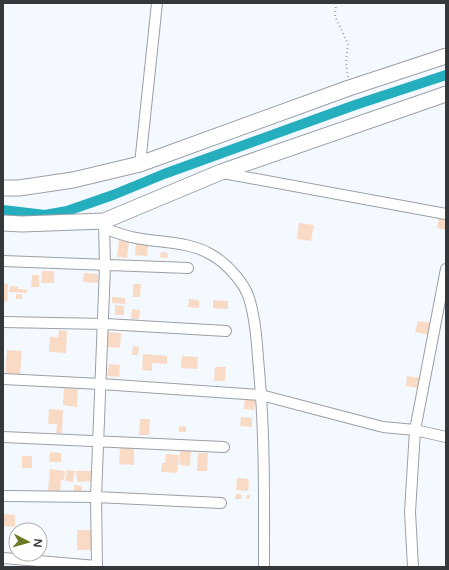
<svg xmlns="http://www.w3.org/2000/svg" width="449" height="570" viewBox="0 0 449 570" font-family="'Varela Round',sans-serif">
<style>
.lines{fill:none;stroke-linecap:round;stroke-linejoin:round}
.canal{stroke:#25afbe;stroke-width:10}
.building{fill:#f9dac5}
.street-casing{stroke:#9aa0a5;stroke-width:12}
.secondary-casing{stroke:#9aa0a5;stroke-width:17}
.path{stroke:#a3a7ab;stroke-width:2;stroke-dasharray:1 3;stroke-linecap:butt}
.street{stroke:#fff;stroke-width:10}
.secondary{stroke:#fff;stroke-width:15}
</style>
<rect width="100%" height="100%" fill="#f4f9ff"/>
<g class="lines">
<path class="canal" d="M3,210L45,215L67,211L113,195L164,174L355,105L446,75"/>
</g>
<path class="building" d="M439,217L446,219V230L437,228Z
M299,223L314,225L311,241L297,239Z
M119,240L129,242L127,258L117,257Z
M136,243L148,245L147,256L135,255Z
M161,252L168,253L167,258L160,257Z
M42,271H54V283H41Z
M84,273L98,274V283L83,282Z
M32,275H39V287H31Z
M3,283L8,284L7,302L3,301Z
M133,284H141L140,297H133Z
M10,286L18,287V289L27,290V293L9,292Z
M16,294H22V299H16Z
M112,297L125,298V304L112,303Z
M189,299L199,300V308L188,307Z
M213,300L228,301V309L213,308Z
M115,305L124,306V315H115Z
M132,309L140,310L139,319H131Z
M418,321L431,323L429,335L415,332Z
M59,330L67,331L66,353L49,352L50,337H58Z
M108,332L121,333L120,348L108,347Z
M133,346L139,347L138,355H132Z
M7,350L22,351L20,375L5,374Z
M143,354L167,356V364L152,363V371L142,370Z
M182,356L198,357L197,369L181,368Z
M109,364L120,365L119,377L107,376Z
M215,367H226L225,381H214Z
M407,376L421,378L419,388L406,386Z
M64,388L78,389L77,407L63,405Z
M245,395L256,396L254,410L244,409Z
M49,409L63,410L62,433H56L57,424H48Z
M241,417L252,418V427L240,426Z
M140,419H150L149,435H139Z
M179,426L186,427V432H179Z
M120,448H134V465L119,464Z
M180,451H191L190,466L179,465Z
M50,452L61,453V462H49Z
M198,453H208L207,471H197Z
M166,454L179,455L177,473L161,472L162,463H165Z
M22,456H32V468H22Z
M50,469L65,471L64,480L61,479L60,493L48,491Z
M67,470L75,471L73,482L65,481Z
M76,471H92V481L77,482Z
M237,478L249,479L248,491L236,490Z
M74,485L82,486L81,494L74,493Z
M236,494H241V499H235Z
M247,495H250V499H246Z
M3,514L15,515V527L3,526Z
M77,530H91V550H77Z"/>
<g class="lines">
<g class="street-casing">
<path id="street" d="M140,164L157,3
M223,173L446,214
M104,228C114,232 125,236 136,238C161,243 189,241 212,255C226,263 244,282 249,298C256,321 257,346 259,370C265,436 264,501 264,567
M3,261L188,268
M3,322L106,324L226,331
M3,379L101,384L261,395L383,427L415,430L446,437
M3,437L224,447
M3,496L96,497L221,503
M3,558L97,566L96,497L105,266L104,223
M413,567L410,512L415,430L446,269"/>
</g>
<g class="secondary-casing">
<path id="secondary" d="M3,188H19L73,180L140,164L349,88L446,56
M3,223L22,224L104,221L221,172L446,94"/>
</g>
<path class="path" d="M336,3L335,16L348,44L346,62L348,77"/>
<use href="#street" class="street"/>
<use href="#secondary" class="secondary"/>
</g>
<rect width="449" height="570" fill="none" stroke="#35383a" stroke-width="8"/>
<g transform="translate(28 542) rotate(96)"><circle r="19" fill="#ffffff" stroke="#aeafb0"/>
<path d="M0-3L7 15L0 10L-7 15Z" fill="#6e7924"/>
<text y="-6" font-size="11" font-weight="bold" text-anchor="middle" fill="#35383a">N</text>
</g>
</svg>
